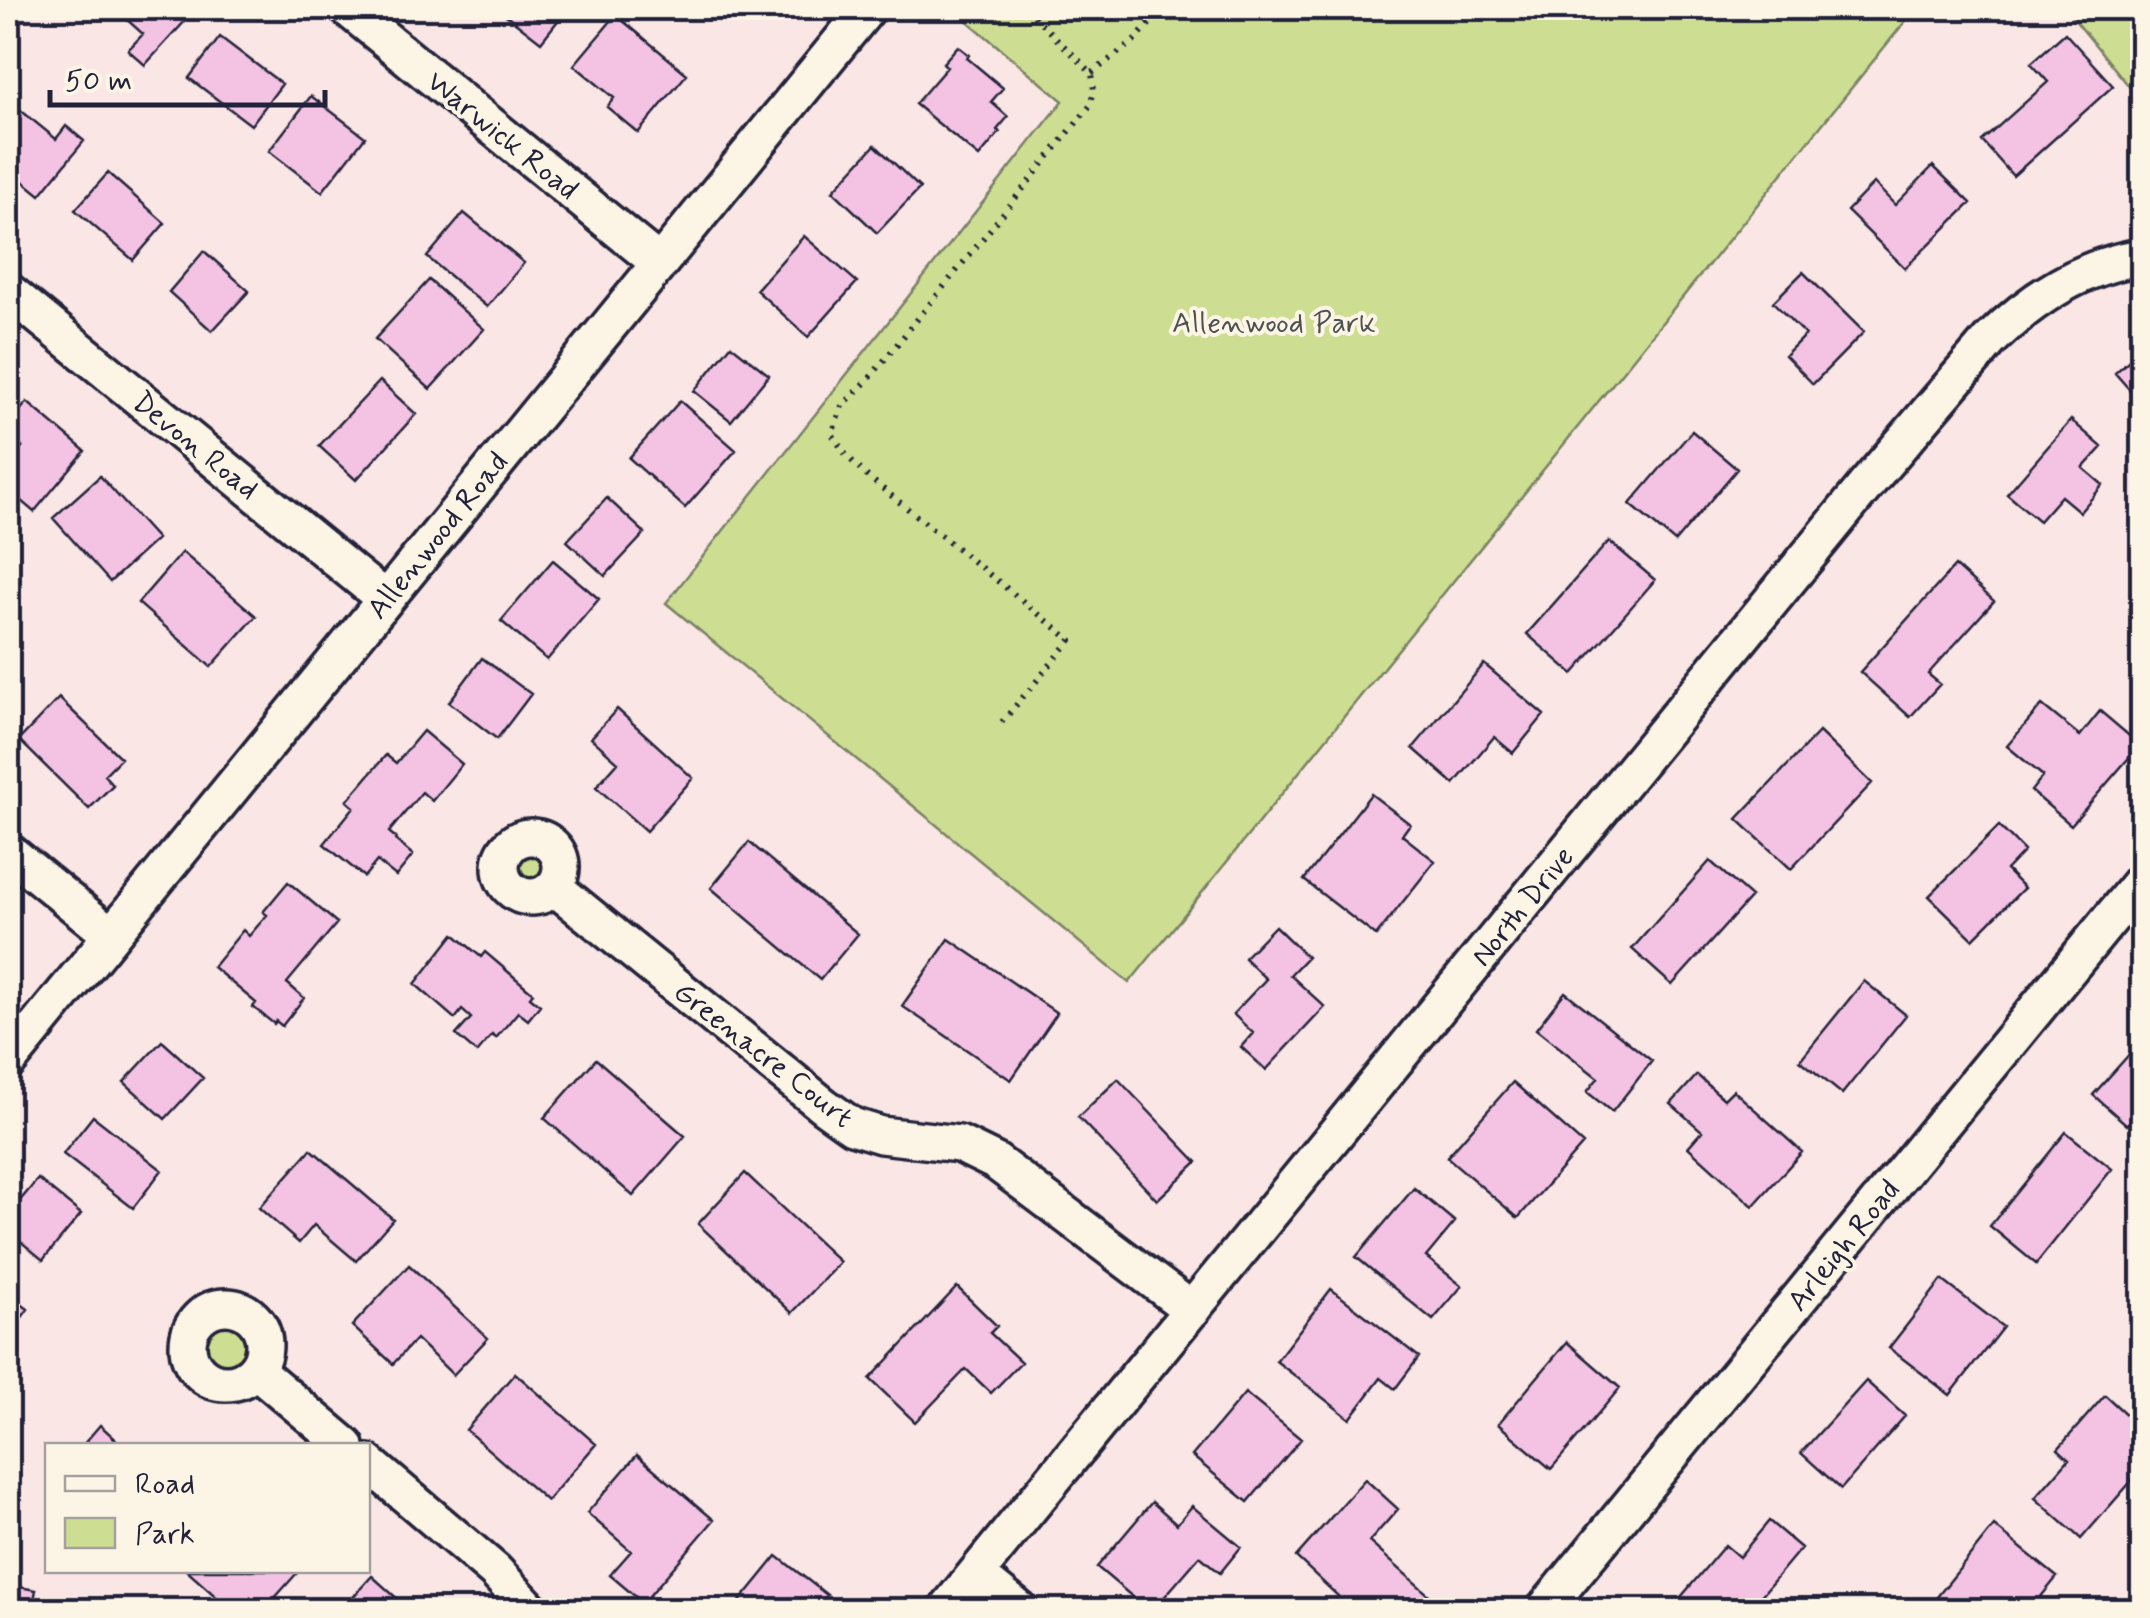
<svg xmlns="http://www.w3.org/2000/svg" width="2150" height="1618" viewBox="0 0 2150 1618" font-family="Mynerve,sans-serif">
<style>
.green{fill:#cdde92;stroke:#788066;stroke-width:2.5}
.building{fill:#f4c3e3;stroke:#22223b;stroke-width:2.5}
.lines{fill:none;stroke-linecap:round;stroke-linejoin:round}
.street-casing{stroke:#22223b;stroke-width:42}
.path{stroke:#22223b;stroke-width:6;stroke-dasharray:2.5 8;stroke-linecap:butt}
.street{stroke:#fcf5e5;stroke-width:35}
.labels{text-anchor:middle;stroke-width:8;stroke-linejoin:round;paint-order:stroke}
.street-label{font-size:30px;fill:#22223b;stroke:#fcf5e5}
.park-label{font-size:30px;fill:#4d5151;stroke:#fcf5e5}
</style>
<rect width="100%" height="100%" fill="#fae6e4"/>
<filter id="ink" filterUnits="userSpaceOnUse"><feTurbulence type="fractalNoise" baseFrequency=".01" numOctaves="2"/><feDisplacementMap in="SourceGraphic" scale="20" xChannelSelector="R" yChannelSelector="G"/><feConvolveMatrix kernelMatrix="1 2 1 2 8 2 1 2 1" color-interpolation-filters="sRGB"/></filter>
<g filter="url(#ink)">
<path class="green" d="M952,8H1916L1129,983L666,603L1063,101Z
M2065,8H2142V102Z
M501 867a30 30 0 1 1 60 0a30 30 0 1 1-60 0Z
M188 1345a38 38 0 1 1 76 0a38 38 0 1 1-76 0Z"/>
<path class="building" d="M114,8H195L196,9L145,65L128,50L143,34Z
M497,8H568L541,42Z
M616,15L687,74L638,133L607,107L614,98L574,65Z
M2065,33L2113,86L2013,176L1982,141L2048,82L2031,63Z
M220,37L282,84L251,125L189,78Z
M958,46L969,55L967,58L1003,88L991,102L1008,117L997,130L1000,132L979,157L915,104L947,67L943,63Z
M311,96L365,137L322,192L269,151Z
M13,104L56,139L66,126L84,141L40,195L8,169V112Z
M875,145L920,188L877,233L833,191Z
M1933,166L1971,203L1905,268L1847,211L1874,183L1895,205Z
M108,173L165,223L133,260L75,210Z
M464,213L524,263L487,307L427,257Z
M804,236L857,282L808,337L756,290Z
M204,251L249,291L212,331L169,292Z
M1803,272L1864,332L1813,384L1785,355L1805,335L1773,302Z
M429,280L484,329L430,389L375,339Z
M731,345L769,375L731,421L694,391Z
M2142,348V404L2115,373Z
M380,381L416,414L356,480L319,446Z
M680,401L736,450L685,508L629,458Z
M27,402L85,451L34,512L8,490V464L22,447L8,436V426Z
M2071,420L2102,447L2083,468L2103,485L2080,512L2061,496L2039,521L2007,494Z
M1692,431L1737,469L1675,542L1630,504Z
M100,476L157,539L110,582L53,518Z
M607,498L645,533L605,576L567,541Z
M1609,541L1655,580L1573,674L1527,634Z
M182,552L256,616L211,667L138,603Z
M553,560L599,599L547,660L501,621Z
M1955,566L1994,601L1928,674L1940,684L1910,717L1860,672Z
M482,658L531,694L497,739L449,702Z
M1484,664L1544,715L1513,753L1494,737L1454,784L1413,748Z
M59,698L121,758L104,775L113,785L89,809L19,740Z
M2042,705L2080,736L2100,711L2140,745L2071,825L2031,791L2043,776L2007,746Z
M617,709L693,778L646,831L596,787L618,762L591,738Z
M423,731L462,764L432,801L422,792L389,832L396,838L395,840L413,855L396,876L377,861L364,877L324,844L354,807L347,801L386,755L396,763Z
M1819,732L1872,783L1791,869L1737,819Z
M1371,794L1410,824L1402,835L1435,861L1376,936L1304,880Z
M1999,826L2024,851L2006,870L2024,888L1973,939L1929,896Z
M749,842L858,934L820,980L711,888Z
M1710,861L1751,897L1672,985L1632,949Z
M288,882L337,923L287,983L304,998L282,1026L276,1021L274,1024L253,1007L256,1003L213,967L243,930L249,936L267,915L263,912Z
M1275,926L1307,957L1290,975L1325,1007L1266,1070L1241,1047L1253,1033L1233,1014L1266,979L1244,958Z
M454,934L481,957L485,952L533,993L530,997L540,1005L528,1020L518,1012L496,1038L492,1035L477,1053L456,1035L471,1018L462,1010L455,1019L415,984Z
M949,939L1057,1013L1011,1080L902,1006Z
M1864,981L1906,1015L1842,1094L1800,1060Z
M1565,992L1652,1061L1612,1112L1587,1092L1598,1078L1536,1029Z
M2142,1040V1108L2127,1125L2093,1095Z
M162,1041L203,1078L165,1119L124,1082Z
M596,1059L685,1136L633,1196L544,1118Z
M1697,1075L1724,1099L1733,1090L1802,1152L1753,1206L1688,1147L1702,1131L1671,1104Z
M1118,1079L1197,1162L1157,1200L1078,1117Z
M1513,1082L1583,1144L1518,1218L1447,1157Z
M93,1116L162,1170L133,1208L63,1154Z
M2066,1132L2112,1169L2036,1264L1990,1226Z
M311,1149L393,1219L356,1261L314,1225L299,1243L259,1208Z
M745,1173L840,1262L792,1313L698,1224Z
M38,1179L81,1214L43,1260L8,1231V1215Z
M1414,1188L1455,1222L1426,1257L1462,1286L1433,1320L1356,1257Z
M409,1265L488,1338L453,1375L416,1339L393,1364L352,1326Z
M1942,1280L2003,1327L1950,1395L1889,1348Z
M957,1287L997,1326L990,1333L1021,1362L991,1393L966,1369L915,1422L870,1379Z
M1331,1289L1419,1357L1395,1389L1381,1378L1350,1419L1276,1361Z
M8,1294L28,1309L8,1337Z
M1567,1342L1620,1388L1551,1469L1498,1424Z
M515,1373L596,1444L547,1501L466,1430Z
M1866,1381L1905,1416L1841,1489L1801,1453Z
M1245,1393L1301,1439L1248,1502L1192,1456Z
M2105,1395L2142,1429V1469L2081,1539L2035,1498L2069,1459L2058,1449Z
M100,1425L123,1446H82Z
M637,1455L714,1520L643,1603L610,1575L631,1551L587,1513Z
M1365,1479L1398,1509L1369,1542L1429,1595L1415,1610H1325L1338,1596L1296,1557Z
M1152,1502L1177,1524L1192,1506L1241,1547L1220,1573L1200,1556L1153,1610H1148L1097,1567Z
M1769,1521L1801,1548L1760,1597L1776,1610H1670L1725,1545L1739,1557Z
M1994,1526L2057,1577L2030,1610H1954L1937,1597Z
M777,1556L827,1595L814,1610H733Z
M186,1570H295L297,1573L264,1610H231Z
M372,1576L410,1610H341Z
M8,1585L36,1590L32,1610H8Z"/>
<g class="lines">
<g class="street-casing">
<path id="street" d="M347,8L659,263
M8,291L385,599
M501 867a30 30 0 1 1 60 0a30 30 0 1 1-60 0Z
M8,851L111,935
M554,887L824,1106L852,1126L881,1135L959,1144L996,1162L1192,1310
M8,1062L868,8
M188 1345a38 38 0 1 1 76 0a38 38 0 1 1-76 0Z
M256,1370L346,1446
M368,1463L495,1571L531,1610
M976,1574L1020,1610
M946,1610L1866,485L1990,340C2031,299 2084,265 2142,257
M1544,1610L2142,880"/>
</g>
<path class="path" d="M2133,8L2142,15
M1092,73L1134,41L1164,8
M1002,722L1071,640L867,476L846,455L832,434L842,406L869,379L1090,106L1094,90L1092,73L1025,8"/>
<use href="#street" class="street"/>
</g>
</g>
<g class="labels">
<g class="street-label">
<text transform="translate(503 135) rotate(39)" y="10">Warwick Road</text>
<text transform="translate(196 445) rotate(39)" y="10">Devon Road</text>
<text transform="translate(437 535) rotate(-51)" y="10">Allenwood Road</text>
<text transform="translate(1522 906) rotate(-51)" y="10">North Drive</text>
<text transform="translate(764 1054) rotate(38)" y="10">Greenacre Court</text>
<text transform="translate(1843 1245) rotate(-51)" y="10">Arleigh Road</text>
</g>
<g class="park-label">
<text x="1274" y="332">Allenwood Park</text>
</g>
</g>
<rect width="2150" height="1618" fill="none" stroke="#fcf5e5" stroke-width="40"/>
<rect x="20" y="20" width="2110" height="1578" fill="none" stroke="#22223b" stroke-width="4" filter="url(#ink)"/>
<rect x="45" y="1443" width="325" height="130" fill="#fcf5e5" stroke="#a5a1a1" stroke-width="2.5"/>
<rect x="65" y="1476" width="50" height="15" fill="#fcf5e5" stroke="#a5a1a1" stroke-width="2.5"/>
<text x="135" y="1493" font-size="30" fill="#22223b">Road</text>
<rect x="65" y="1518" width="50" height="30" fill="#cdde92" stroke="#a5a1a1" stroke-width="2.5"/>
<text x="135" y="1543" font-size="30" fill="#22223b">Park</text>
<path d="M50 90v15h275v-15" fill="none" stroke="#22223b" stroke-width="5"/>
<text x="65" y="90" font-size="30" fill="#22223b" stroke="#fcf5e5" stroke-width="8" paint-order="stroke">50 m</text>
</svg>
